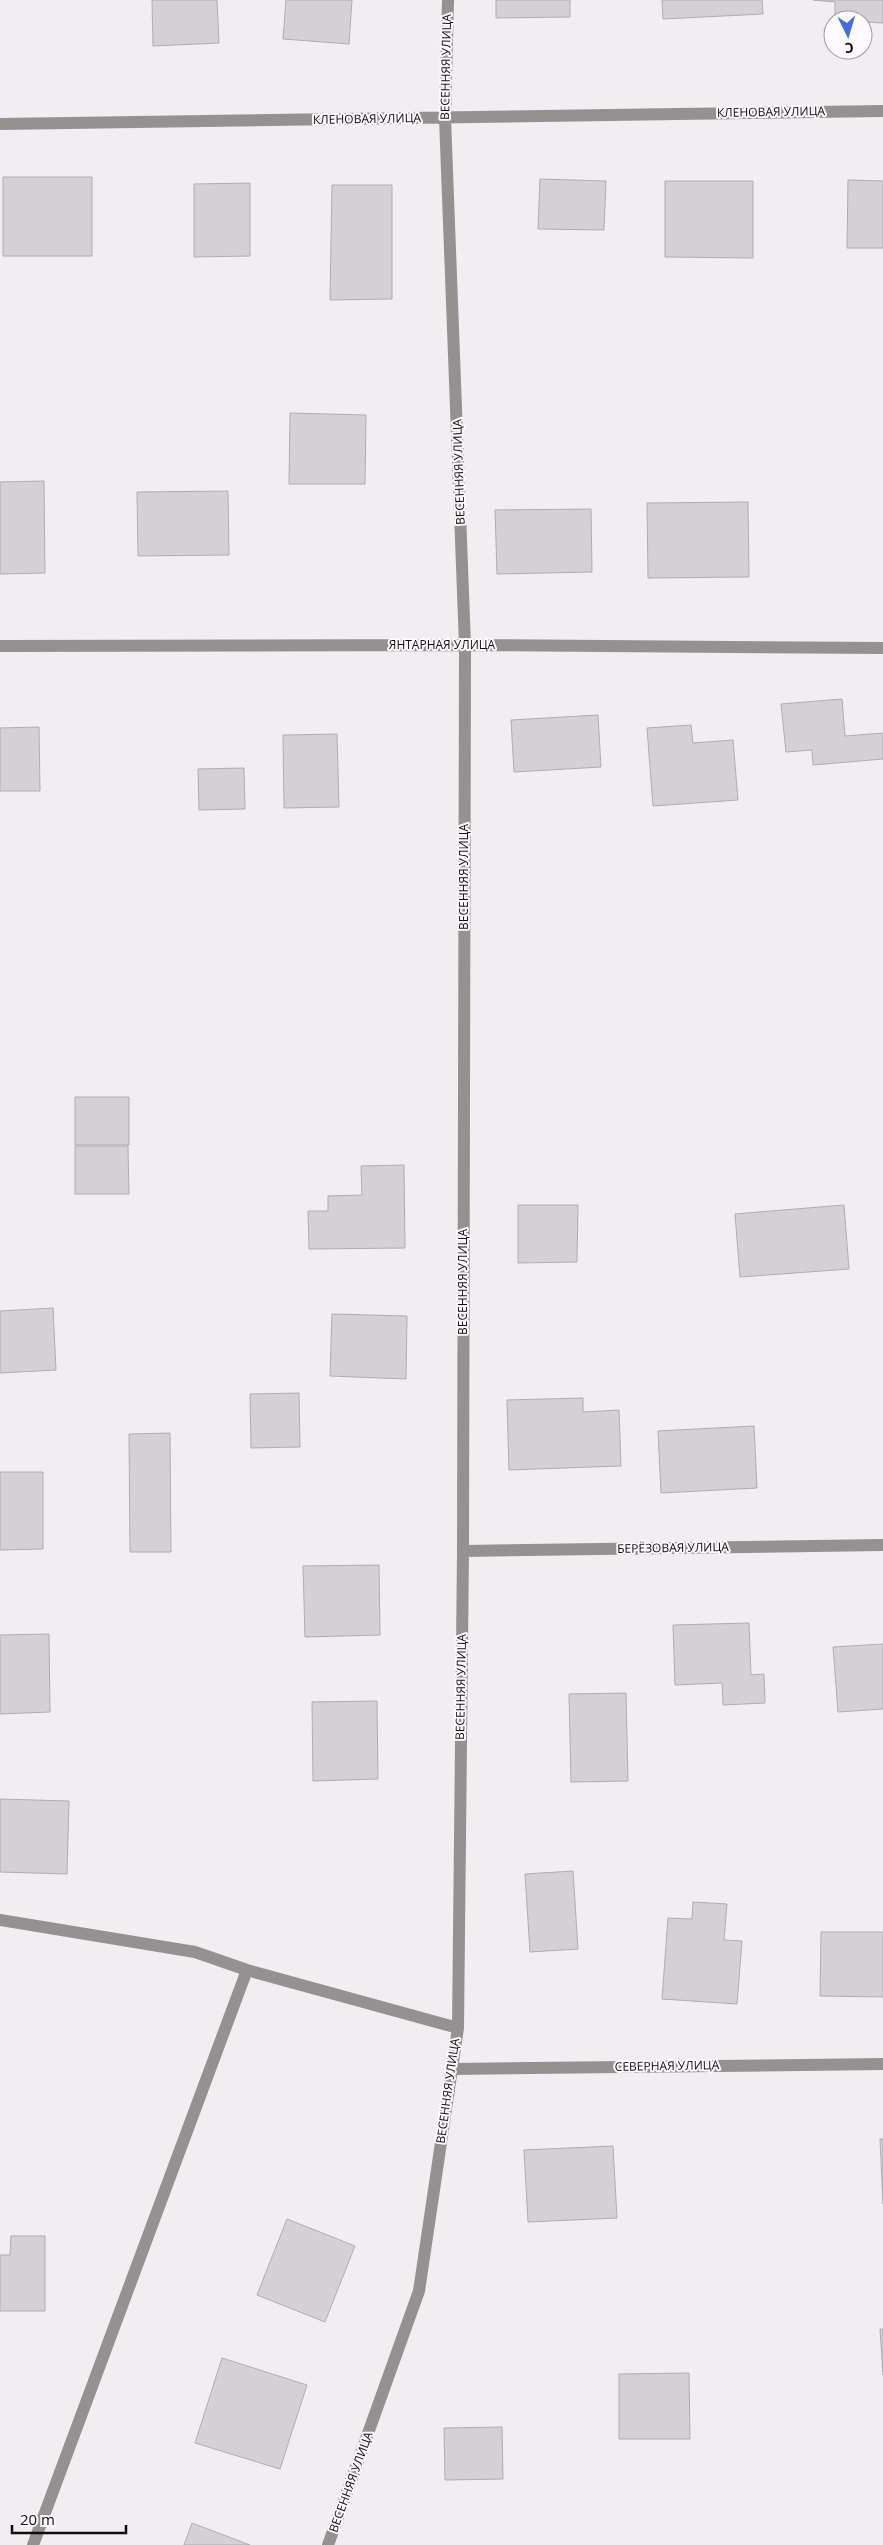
<svg xmlns="http://www.w3.org/2000/svg" width="883" height="2545" viewBox="0 0 883 2545" font-family="'Open Sans',sans-serif">
<style>
.building{fill:#d4d1d4;stroke:#b0adb0}
.lines{fill:none;stroke-linecap:round;stroke-linejoin:round}
.street{stroke:#949291;stroke-width:12}
.labels{text-anchor:middle;stroke-width:4;stroke-linejoin:round;paint-order:stroke}
.street-label{font-size:12px;fill:#0e0d0e;stroke:#fefbfe}
</style>
<rect width="100%" height="100%" fill="#f1edf0"/>
<path class="building" d="M152,0H217L219,43L153,46Z
M286,0H352L349,44L283,39Z
M496,0H570V17L496,18Z
M662,0H762L763,14L663,19Z
M813,0H883V23L835,20V2Z
M3,177H92V256H3Z
M540,179L606,181L604,230L538,229Z
M848,180L883,181V248H847Z
M665,181H753V258L665,257Z
M250,183V256L194,257V184Z
M332,185H392V299L330,300Z
M290,413L366,415L365,484H289Z
M44,481L45,573L0,574V482Z
M228,491L229,555L138,556L137,492Z
M748,502L749,577L648,578L647,503Z
M591,509L592,572L497,574L495,510Z
M842,699L845,736L883,733V759L813,765L812,750L786,752L781,704Z
M598,715L601,767L514,772L511,720Z
M691,725L693,743L733,740L738,800L653,806L647,728Z
M39,727L40,791H0V728Z
M337,734L339,807L284,808L283,735Z
M244,768L245,809L199,810L198,769Z
M75,1097H129V1145H75Z
M75,1146H128L129,1194H75Z
M404,1165L405,1248L309,1249L308,1211H328V1196L362,1195L361,1166Z
M518,1205H578L577,1262L518,1263Z
M844,1205L849,1269L740,1277L735,1214Z
M53,1308L56,1370L0,1373V1311Z
M332,1314L407,1316L406,1379L330,1376Z
M299,1393L300,1447L251,1448L250,1394Z
M583,1398V1412L619,1410L621,1466L509,1470L507,1400Z
M754,1426L757,1488L661,1493L658,1431Z
M170,1433L171,1552H130L129,1434Z
M0,1472H43V1549L0,1550Z
M379,1565L380,1635L305,1637L303,1566Z
M749,1623L751,1675L764,1674L765,1703L723,1705L722,1683L675,1685L673,1625Z
M49,1634L50,1712L0,1714V1635Z
M883,1644V1709L838,1712L833,1647Z
M626,1693L628,1781L571,1782L569,1694Z
M377,1701L378,1779L313,1781L312,1702Z
M0,1799L69,1801L67,1874L0,1872Z
M573,1871L578,1949L530,1952L525,1874Z
M693,1902L727,1904L724,1940L742,1941L737,2004L662,1999L668,1918L692,1919Z
M821,1932H883V1997L820,1996Z
M880,2139H883V2204Z
M613,2146L617,2218L528,2222L524,2150Z
M287,2219L355,2246L325,2322L257,2295Z
M11,2236H45V2311H0V2255H10Z
M880,2329H883V2375Z
M222,2358L307,2385L280,2469L195,2443Z
M689,2373L690,2439H619V2374Z
M502,2427L503,2479L445,2480L444,2428Z
M192,2523L250,2545H184Z"/>
<g class="lines">
<path class="street" d="M0,124L883,111
M0,646L465,645L883,648
M463,1551L883,1545
M0,1920L195,1952L247,1970L458,2028
M452,2069L883,2064
M33,2545L247,1970
M328,2545L419,2291L458,2028L463,1551L465,645L445,118L448,0"/>
</g>
<g class="labels">
<g class="street-label">
<text transform="translate(446 67) rotate(-89)" y="4">ВЕСЕННЯЯ УЛИЦА</text>
<text transform="translate(771 112) rotate(-1)" y="4">КЛЕНОВАЯ УЛИЦА</text>
<text transform="translate(367 119) rotate(-1)" y="4">КЛЕНОВАЯ УЛИЦА</text>
<text transform="translate(459 472) rotate(-92)" y="4">ВЕСЕННЯЯ УЛИЦА</text>
<text x="442" y="649">ЯНТАРНАЯ УЛИЦА</text>
<text transform="translate(464 877) rotate(-90)" y="4">ВЕСЕННЯЯ УЛИЦА</text>
<text transform="translate(463 1282) rotate(-90)" y="4">ВЕСЕННЯЯ УЛИЦА</text>
<text transform="translate(673 1548) rotate(-1)" y="4">БЕРЁЗОВАЯ УЛИЦА</text>
<text transform="translate(461 1687) rotate(-89)" y="4">ВЕСЕННЯЯ УЛИЦА</text>
<text transform="translate(667 2066) rotate(-1)" y="4">СЕВЕРНАЯ УЛИЦА</text>
<text transform="translate(448 2091) rotate(-82)" y="4">ВЕСЕННЯЯ УЛИЦА</text>
<text transform="translate(351 2482) rotate(-70)" y="4">ВЕСЕННЯЯ УЛИЦА</text>
</g>
</g>
<g transform="translate(848 35) rotate(175)"><circle r="24" fill="#fefbfe" stroke="#9e9c9e"/>
<path d="M0-4L9 19L0 12L-9 19Z" fill="#446ee0"/>
<text y="-8" font-size="14" font-weight="bold" text-anchor="middle" fill="#0e0d0e">С</text>
</g>
<path d="M12 2525v8h114v-8" fill="none" stroke="#0e0d0e" stroke-width="2.5"/>
<text x="20" y="2525" font-size="15" fill="#0e0d0e" stroke="#fefbfe" stroke-width="4" paint-order="stroke">20 m</text>
</svg>
